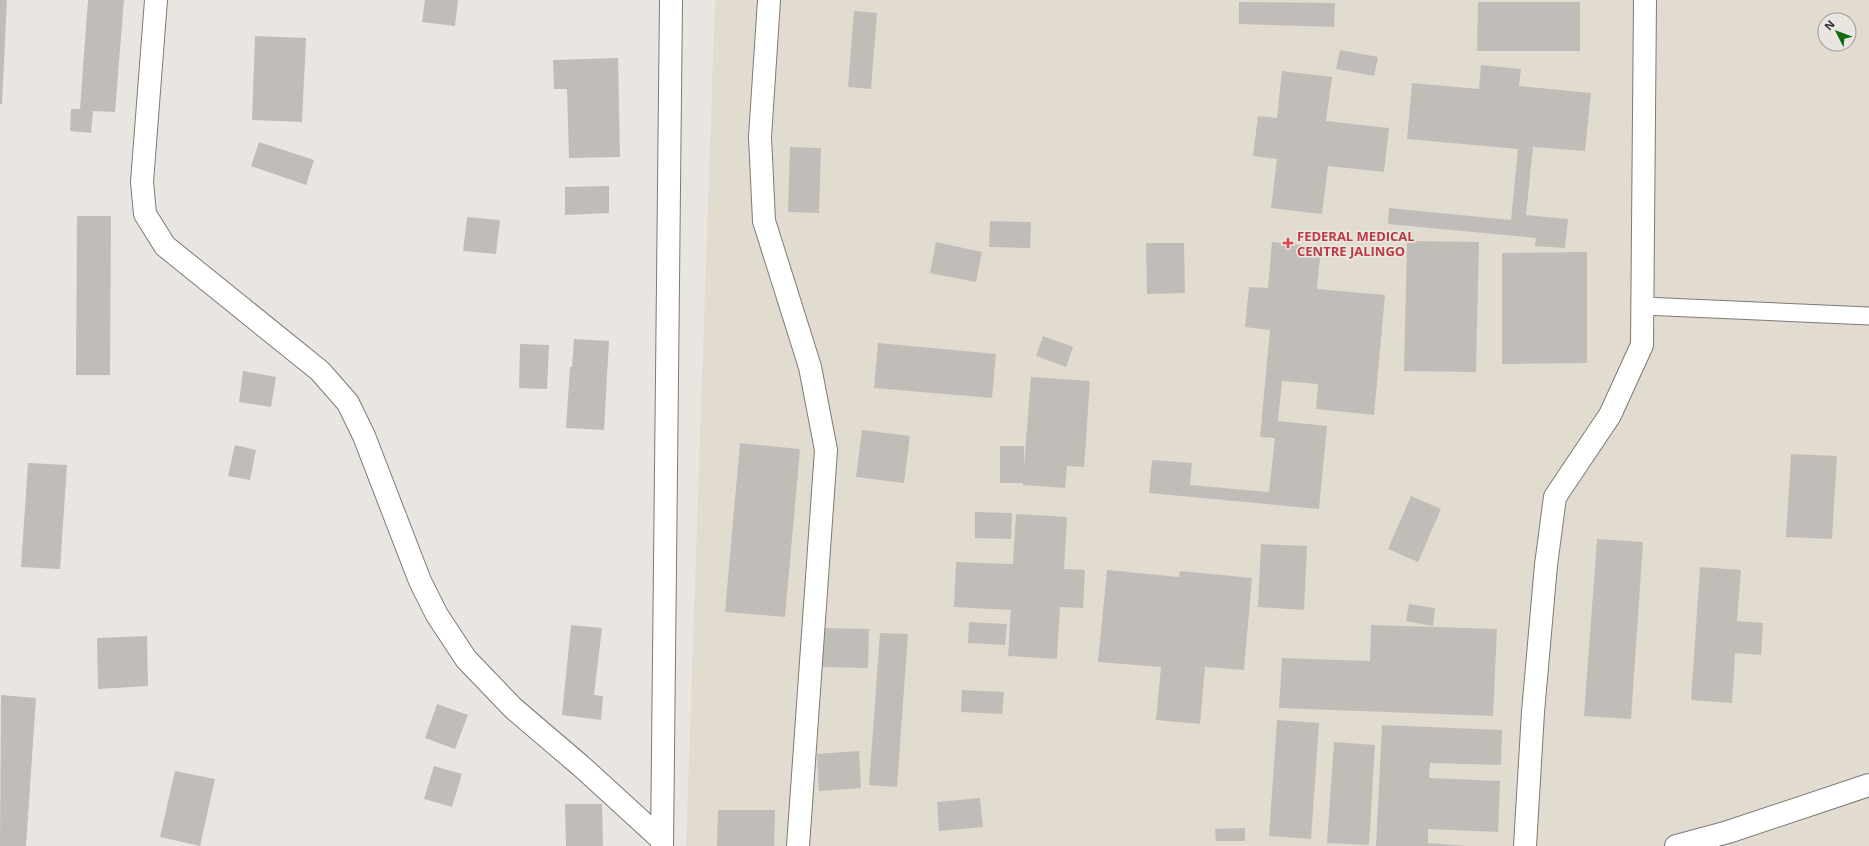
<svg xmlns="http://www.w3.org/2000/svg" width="1869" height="846" viewBox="0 0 1869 846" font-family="'Open Sans',sans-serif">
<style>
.built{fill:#e2dbd0;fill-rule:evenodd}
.building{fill:#c0bdb9}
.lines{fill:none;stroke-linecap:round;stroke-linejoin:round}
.service-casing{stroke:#7d7a76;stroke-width:19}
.minor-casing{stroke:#7d7a76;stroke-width:24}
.service{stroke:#fff;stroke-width:17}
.minor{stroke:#fff;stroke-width:22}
.health-dot{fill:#e0444e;stroke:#e9e6e2;stroke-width:1.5}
.labels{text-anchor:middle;stroke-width:3.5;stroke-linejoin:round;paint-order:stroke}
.health-label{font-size:13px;font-weight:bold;fill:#be3a42;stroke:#e9e6e2;text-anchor:start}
</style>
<rect width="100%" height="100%" fill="#e9e6e2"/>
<path class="built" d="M715,0H1869V846H686ZM1825,20H1849V44H1825Z"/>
<path class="building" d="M0,0H7L2,104H0Z
M88,0H124L115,112L93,111L91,133L70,131L71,109H80Z
M425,0H458L455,26L422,22Z
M1239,2L1335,3L1334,27L1239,24Z
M1478,2H1580V51H1477Z
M854,11L877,13L871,89L848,87Z
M255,36L306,38L302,122L252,120Z
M1340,50L1378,57L1374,76L1336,69Z
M618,58L620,157L569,158L567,89H554L553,60Z
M1481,65L1521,69L1519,86L1591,93L1585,151L1533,147L1526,215L1568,219L1565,248L1535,246L1536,238L1388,224L1389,208L1511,220L1518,149L1407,139L1412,83L1479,89Z
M1282,71L1332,77L1326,121L1389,128L1384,172L1328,166L1322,214L1271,208L1277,159L1253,156L1258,116L1277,118Z
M259,142L314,160L306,185L251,166Z
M790,147L821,148L819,213L788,212Z
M609,186V213L565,215V187Z
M77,216H111L110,375H76Z
M467,217L500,220L496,254L463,251Z
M990,221L1031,222L1030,248L989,247Z
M1407,241L1479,242L1476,372L1404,371Z
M936,242L982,252L976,282L930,273Z
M1272,242L1321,247L1317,289L1385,295L1374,415L1316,409L1318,384L1282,381L1278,421L1327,426L1319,509L1149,493L1152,460L1192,463L1190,485L1269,492L1275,438L1260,437L1270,330L1245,327L1249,287L1268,288Z
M1146,243H1184L1185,293L1147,294Z
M1587,252V363L1502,364V253Z
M1043,336L1073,347L1066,367L1036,356Z
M574,339L609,341L604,430L566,428L570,367H572Z
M878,343L996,354L992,398L874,388Z
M520,344L549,345L547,389L519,388Z
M243,371L276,377L271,407L239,402Z
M1031,377L1090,381L1084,467L1067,466L1065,488L1023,485V483H1000V446H1024V467Z
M862,430L910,436L904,483L856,477Z
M740,443L800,449L785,617L725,612Z
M235,445L256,450L250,480L228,476Z
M1791,454L1837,456L1832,539L1786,537Z
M28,463L67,465L60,569L21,567Z
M1411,496L1441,509L1418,562L1388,549Z
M975,512L1012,513L1011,539L975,538Z
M1016,514L1067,517L1064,569L1085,570L1083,608L1060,607L1057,659L1008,656L1011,610L954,607L956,562L1013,564Z
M1597,539L1643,542L1631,719L1584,716Z
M1261,544L1307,546L1304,610L1258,607Z
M1700,567L1741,570L1737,621L1763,623L1761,655L1735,653L1732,703L1691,700Z
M1107,570L1179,577L1180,571L1252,578L1244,670L1205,667L1200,724L1156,720L1161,667L1098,662Z
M1409,604L1435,608L1433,626L1406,621Z
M969,622L1007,624L1005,645L968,643Z
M571,625L602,628L594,695L603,696L601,720L562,715Z
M1371,625L1497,629L1493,716L1279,708L1282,658L1370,661Z
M824,628L869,629L868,668L822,667Z
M880,633L908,634L897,787L869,785Z
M147,636L148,686L98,689L97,638Z
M962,690L1004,692L1002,714L961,712Z
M1,695L36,698L26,846H0Z
M437,704L468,715L455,749L425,738Z
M1277,720L1319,723L1311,839L1269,836Z
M1382,725L1502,730L1501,765L1430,763L1429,778L1500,781L1498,832L1428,829V843L1467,846H1376Z
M1334,742L1375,745L1369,845L1327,843Z
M859,751L861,788L819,791L817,754Z
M434,766L462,774L452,807L424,799Z
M175,771L215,779L200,846L160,837Z
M980,798L983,827L939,831L937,802Z
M565,804H602L603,846H566Z
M718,810H775L774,846H717Z
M1245,828V841H1216L1215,829Z"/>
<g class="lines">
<g class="service-casing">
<path id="service" d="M1643,306L1869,316"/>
</g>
<g class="minor-casing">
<path id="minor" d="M156,0L142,182L145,214L165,246L320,371L348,403L364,436L420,581L437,615L466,659L513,708L581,766L662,840
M769,0L760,137L764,221L810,367L826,450L798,846
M662,846L671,0
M1525,846L1533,712L1546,565L1555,497L1610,415L1642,345L1645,0
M1676,846L1728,832L1869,785"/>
</g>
<use href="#service" class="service"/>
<use href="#minor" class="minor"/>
</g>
<path class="health-dot" d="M1286 237h4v4h4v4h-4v4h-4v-4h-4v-4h4z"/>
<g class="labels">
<g class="health-label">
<text x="1297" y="241">FEDERAL MEDICAL<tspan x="1297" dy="15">CENTRE JALINGO</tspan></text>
</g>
</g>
<g transform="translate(1837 32) rotate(312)"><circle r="19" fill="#e9e6e2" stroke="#9e9c99"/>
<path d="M0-3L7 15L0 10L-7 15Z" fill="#14690f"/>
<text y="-6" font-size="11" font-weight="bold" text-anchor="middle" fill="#2e2d2c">N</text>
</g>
</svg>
